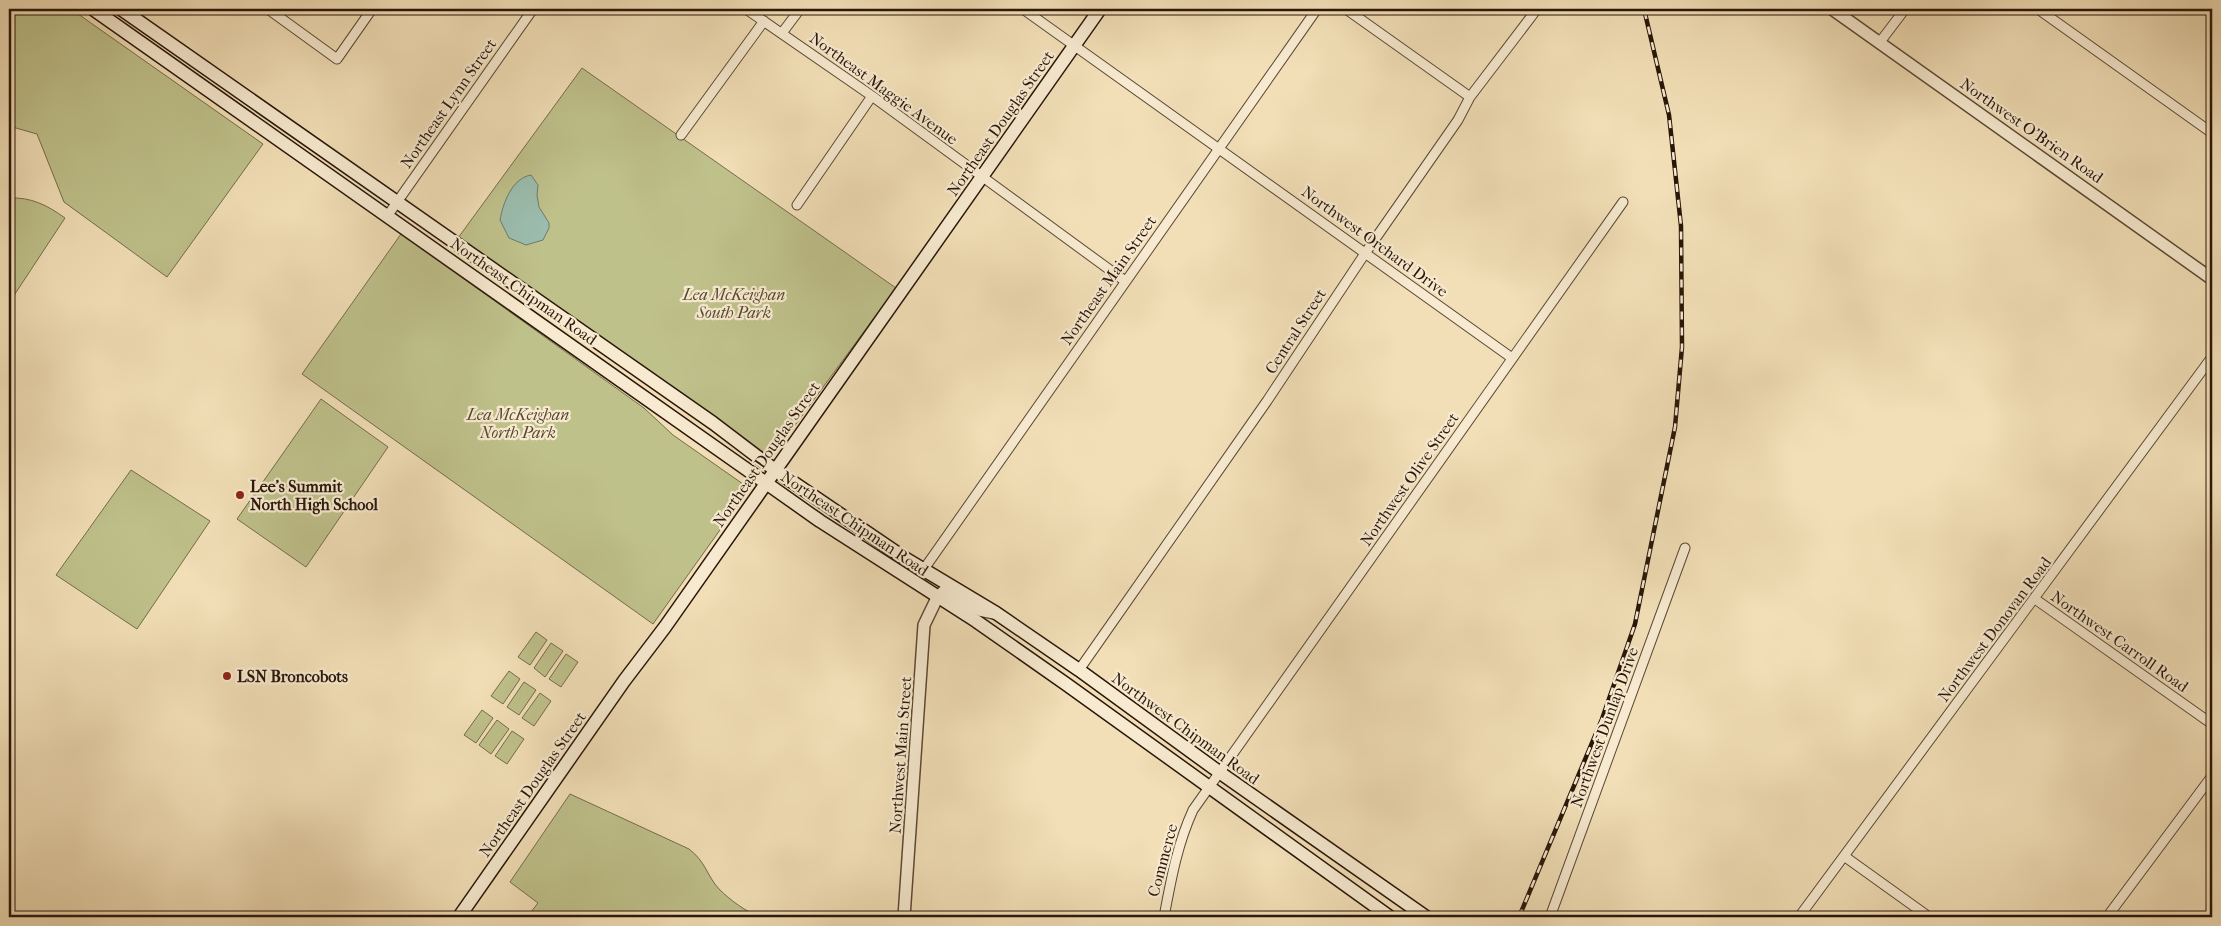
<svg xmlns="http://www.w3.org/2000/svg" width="2221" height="926" viewBox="0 0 2221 926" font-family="'IM FELL French Canon',serif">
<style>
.green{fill:#bfc18b;stroke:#746c4a}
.water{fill:#9bbdae;stroke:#6d7a6c}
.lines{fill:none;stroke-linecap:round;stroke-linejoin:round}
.minor-casing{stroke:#5b4834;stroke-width:11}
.tertiary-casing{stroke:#5b4834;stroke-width:14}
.secondary-casing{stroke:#291609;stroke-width:15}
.minor{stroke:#f7ead0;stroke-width:9}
.tertiary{stroke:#f7ead0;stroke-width:11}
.secondary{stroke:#f7ead0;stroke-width:12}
.rail-casing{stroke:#291609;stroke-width:4.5}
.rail{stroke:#f7ead0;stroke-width:2.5;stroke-dasharray:8;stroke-linecap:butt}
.poi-dot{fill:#8f2418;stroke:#f7ead0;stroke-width:2}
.labels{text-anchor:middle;stroke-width:4.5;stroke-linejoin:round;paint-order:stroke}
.street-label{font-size:16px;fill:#291609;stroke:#f7ead0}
.park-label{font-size:16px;font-style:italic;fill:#564930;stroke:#f7ead0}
.poi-label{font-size:16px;font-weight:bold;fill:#291609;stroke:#f7ead0;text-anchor:start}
</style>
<rect width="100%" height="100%" fill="#f2dfb7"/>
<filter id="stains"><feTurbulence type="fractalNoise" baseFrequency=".004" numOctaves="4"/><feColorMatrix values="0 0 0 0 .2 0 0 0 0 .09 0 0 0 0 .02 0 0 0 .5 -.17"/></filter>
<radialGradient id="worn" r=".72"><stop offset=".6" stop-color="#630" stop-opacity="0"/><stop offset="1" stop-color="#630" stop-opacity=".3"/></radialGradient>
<path class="green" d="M9,9H71L263,144L167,277L64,202L37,134L9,126Z
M582,68L896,288L771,458L458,238Z
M9,198C31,197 47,205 65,218L9,303Z
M401,234L644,408L673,435L743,484L747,492L653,624L302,374Z
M321,399L388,447L306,567L237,519Z
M131,470L210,521L137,629L56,575Z
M536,632L547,640L530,665L518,657Z
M551,643L563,651L545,677L534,668Z
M566,654L578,662L561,687L549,679Z
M509,671L520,679L503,704L491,696Z
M524,682L536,690L519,715L507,707Z
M540,693L551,701L534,726L522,718Z
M482,710L493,718L476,743L464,735Z
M497,720L509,729L491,754L479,745Z
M512,731L524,739L507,764L495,756Z
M570,794L689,849C706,862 707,876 719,889C730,900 746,912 761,917H527L538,903L510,882Z"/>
<path class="water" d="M531,175L538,185L537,195L539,207L549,223V228L543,240L526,245L509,238L500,220C503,203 512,178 531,175Z"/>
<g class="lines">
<g class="minor-casing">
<path id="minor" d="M268,9L337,59L372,9
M746,9L872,96L1125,281
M1023,9L1512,358
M1346,9L1470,97
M2038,9L2212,133
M782,33L800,9
M1880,42L1905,9
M681,135L764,21
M797,205L872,96
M388,215L533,9
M924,569L1317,9
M2035,599L2212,724
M1079,670L1267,401L1366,252L1458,120L1470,97L1537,9
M1844,856L1929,917
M1164,917C1171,880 1177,845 1193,810L1623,202
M1550,917L1685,548
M1799,917L2212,357
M2107,917L2212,776"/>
</g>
<g class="tertiary-casing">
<path id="tertiary" d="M1832,9L2212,279
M904,917L924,625L937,598L944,591L979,610L994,613"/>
</g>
<g class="secondary-casing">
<path id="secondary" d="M93,9L820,521L976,621L1066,684L1390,917
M121,9L713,423L775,470L906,559L996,613L1079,670L1219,772L1426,917
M459,917L624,681L665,627L1100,9"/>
</g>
<use href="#minor" class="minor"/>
<use href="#tertiary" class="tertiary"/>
<use href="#secondary" class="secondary"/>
<g class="rail-casing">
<path id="rail" d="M1519,917L1602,719L1635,624L1675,427L1682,347L1681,226L1669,115L1644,9"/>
</g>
<use href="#rail" class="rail"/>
</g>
<g class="poi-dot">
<circle cx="240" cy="495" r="5"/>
<circle cx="227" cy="676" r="5"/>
</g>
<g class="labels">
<g class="street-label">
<text transform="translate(884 88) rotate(36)" y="6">Northeast Maggie Avenue</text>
<text transform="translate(448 103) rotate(-55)" y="6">Northeast Lynn Street</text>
<text transform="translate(1000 123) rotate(-55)" y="6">Northeast Douglas Street</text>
<text transform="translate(2032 130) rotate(35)" y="6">Northwest O'Brien Road</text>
<text transform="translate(1375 241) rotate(36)" y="6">Northwest Orchard Drive</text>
<text transform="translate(1108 280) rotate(-55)" y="6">Northeast Main Street</text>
<text transform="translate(524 291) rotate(35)" y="6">Northeast Chipman Road</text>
<text transform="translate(1295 331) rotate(-57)" y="6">Central Street</text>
<text transform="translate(766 454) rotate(-55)" y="6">Northeast Douglas Street</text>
<text transform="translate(1409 479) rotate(-55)" y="6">Northwest Olive Street</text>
<text transform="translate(855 523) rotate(34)" y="6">Northeast Chipman Road</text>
<text transform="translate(1994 629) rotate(-53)" y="6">Northwest Donovan Road</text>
<text transform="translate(2120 641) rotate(35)" y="6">Northwest Carroll Road</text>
<text transform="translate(1604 727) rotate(-70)" y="6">Northwest Dunlap Drive</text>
<text transform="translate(1186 728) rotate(36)" y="6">Northwest Chipman Road</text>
<text transform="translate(900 755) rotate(-86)" y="6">Northwest Main Street</text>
<text transform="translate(532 784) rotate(-55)" y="6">Northeast Douglas Street</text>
<text transform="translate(1162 860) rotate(-75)" y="6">Commerce</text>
</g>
<g class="park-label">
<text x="734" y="300">Lea McKeighan<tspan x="734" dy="18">South Park</tspan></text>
<text x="518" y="420">Lea McKeighan<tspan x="518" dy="18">North Park</tspan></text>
</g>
<g class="poi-label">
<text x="250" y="492">Lee's Summit<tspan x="250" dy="18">North High School</tspan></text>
<text x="237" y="682">LSN Broncobots</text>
</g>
</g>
<rect width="2221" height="926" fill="none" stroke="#f2dfb7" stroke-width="30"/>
<rect x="10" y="10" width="2201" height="906" fill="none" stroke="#291609" stroke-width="2.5"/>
<rect x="15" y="15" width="2191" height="896" fill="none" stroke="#291609"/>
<rect width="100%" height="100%" filter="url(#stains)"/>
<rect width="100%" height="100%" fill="url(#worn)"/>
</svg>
